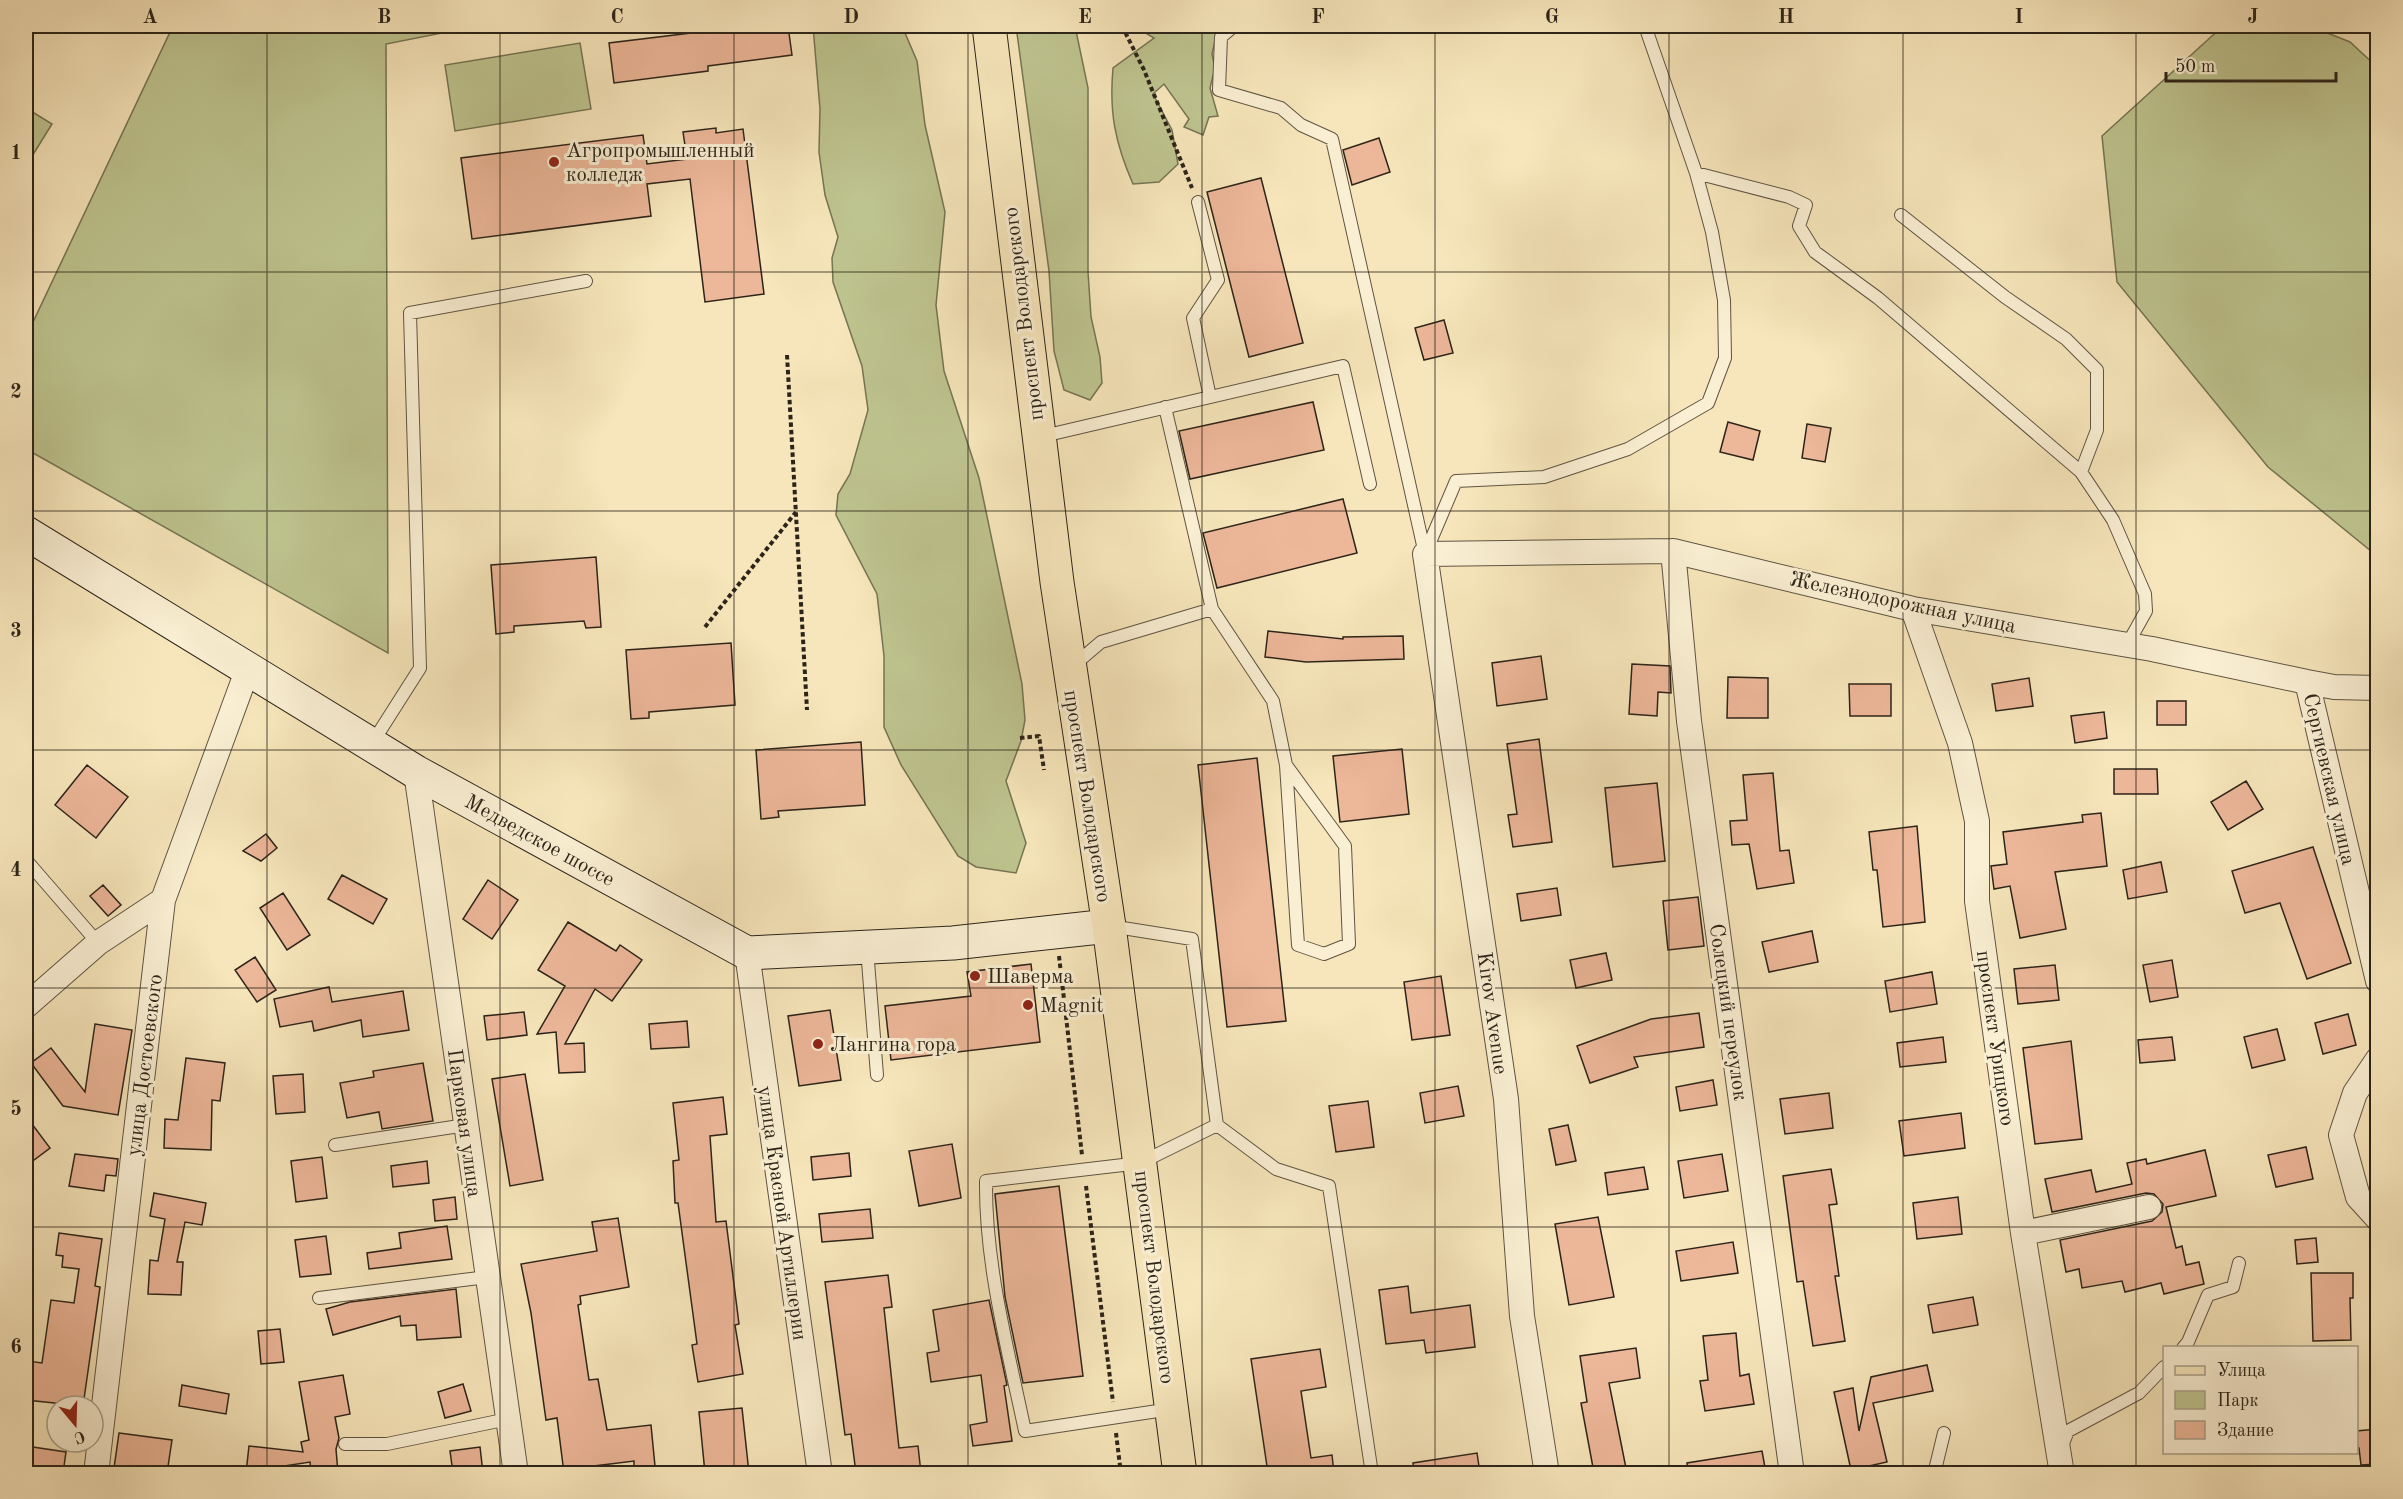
<svg xmlns="http://www.w3.org/2000/svg" width="2403" height="1499" viewBox="0 0 2403 1499" font-family="'Old Standard TT',serif">
<style>
.green{fill:#bec48f;stroke:#757454;stroke-width:1.5}
.building{fill:#edb799;stroke:#2c2419;stroke-width:1.5}
.lines{fill:none;stroke-linecap:round;stroke-linejoin:round}
.lane-casing{stroke:#5f5442;stroke-width:14}
.street-casing{stroke:#5f5442;stroke-width:26}
.secondary-casing{stroke:#2c2419;stroke-width:35}
.primary-casing{stroke:#2c2419;stroke-width:35}
.path{stroke:#2c2419;stroke-width:4;stroke-dasharray:4.5 3;stroke-linecap:butt}
.lane{stroke:#faefd3;stroke-width:12}
.street{stroke:#faefd3;stroke-width:24}
.secondary{stroke:#faefd3;stroke-width:33}
.primary{stroke:#f7e6bb;stroke-width:33}
.grid{fill:none;stroke:#2c2419;stroke-width:1.5;stroke-opacity:0.55}
.poi-dot{fill:#8f2418;stroke:#faefd3;stroke-width:2}
.labels{text-anchor:middle;stroke-width:6;stroke-linejoin:round;paint-order:stroke}
.poi-label{font-size:21px;fill:#2c2419;stroke:#faefd3;text-anchor:start}
.street-label{font-size:21px;fill:#2c2419;stroke:#faefd3}
.neatline{fill:none;stroke:#2c2419;stroke-width:2}
.grid-label{font-size:20px;text-anchor:middle;font-weight:bold;fill:#2c2419}
</style>
<rect width="100%" height="100%" fill="#f7e6bb"/>
<filter id="stains"><feTurbulence type="fractalNoise" baseFrequency=".00333" numOctaves="4"/><feColorMatrix values="0 0 0 0 .2 0 0 0 0 .09 0 0 0 0 .02 0 0 0 .5 -.17"/></filter>
<radialGradient id="worn" r=".72"><stop offset=".6" stop-color="#630" stop-opacity="0"/><stop offset="1" stop-color="#630" stop-opacity=".3"/></radialGradient>
<path class="green" d="M165,26H477L386,44L388,653L26,449V337L170,32Z
M813,26H902L917,61L925,125L945,212L936,305L944,371L979,478L1022,684L1025,720L1021,741L1006,781L1026,843L1016,873L976,867L958,856L901,765L884,727V656L877,594L836,515L838,494L850,474L868,410L862,366L833,282L832,258L838,237L825,195L819,152L820,109Z
M1016,26H1075L1088,88V272L1091,317L1100,357L1102,383L1090,400L1064,390L1054,351L1049,271Z
M1134,26H1224L1216,36L1212,54L1215,68L1210,88L1218,116L1209,117L1203,135L1184,127L1189,119L1164,84L1153,94L1172,130L1178,164L1159,182L1133,184C1115,143 1109,112 1113,68L1154,38Z
M2223,26H2310L2350,42L2377,67V556L2268,467L2117,282L2102,136Z
M580,43L591,109L455,131L445,65Z
M26,108L52,124L26,166Z"/>
<path class="building" d="M749,26H788L792,55L708,66V71L614,83L609,43Z
M716,128V133L743,129L764,294L705,302L690,179L647,184L651,216L472,239L461,158L643,135L647,164L687,159L683,132Z
M1379,138L1390,172L1352,185L1343,150Z
M1261,178L1303,343L1249,357L1207,192Z
M1444,320L1453,353L1424,360L1415,328Z
M1313,402L1324,450L1190,479L1179,431Z
M1728,422L1760,431L1753,460L1720,452Z
M1807,424L1831,428L1825,462L1802,458Z
M1343,499L1357,553L1217,588L1203,533Z
M596,557L601,627L586,628L584,621L514,626V632L496,634L491,565Z
M1268,631L1343,639V637L1403,636L1404,659L1306,662L1265,657Z
M731,643L735,705L649,712V718L631,719L626,650Z
M1541,656L1547,699L1497,706L1492,663Z
M1632,664L1670,666L1671,693L1658,692L1657,716L1629,714Z
M1728,677L1768,678V718H1727Z
M2029,678L2033,706L1996,711L1992,684Z
M1849,684H1891V716H1850Z
M2157,701H2186V725H2157Z
M2104,712L2107,738L2075,743L2071,716Z
M1539,739L1552,842L1513,847L1508,815L1517,814L1507,744Z
M861,742L865,805L778,811L779,817L761,819L756,750Z
M1402,749L1409,814L1340,822L1333,756Z
M1257,758L1286,1021L1227,1027L1198,765Z
M87,765L128,797L96,838L55,805Z
M2114,769H2157L2158,794H2114Z
M1773,773L1780,851L1789,850L1794,883L1757,889L1749,844L1732,845L1730,821L1747,820L1743,775Z
M2246,781L2263,809L2228,830L2211,802Z
M1657,783L1665,861L1613,867L1605,788Z
M2101,813L2107,866L2055,872L2066,929L2020,938L2010,886L1994,889L1991,866L2007,864L2003,832L2083,822L2082,815Z
M1917,826L1925,922L1883,927L1877,870H1873L1869,832Z
M266,834L277,848L261,861L243,851Z
M2313,847L2351,963L2307,979L2280,903L2245,913L2232,871Z
M2161,862L2167,892L2128,899L2123,870Z
M342,875L387,899L373,924L328,899Z
M488,880L518,900L492,939L463,919Z
M103,885L121,905L108,916L90,896Z
M1557,888L1561,915L1521,921L1517,894Z
M283,893L310,935L287,950L260,908Z
M1698,897L1704,946L1668,950L1663,901Z
M568,922L616,951L620,945L642,960L612,1001L595,989L565,1044L584,1043L585,1072L559,1073L556,1032L537,1034L565,986L538,970Z
M1812,931L1818,962L1769,972L1762,942Z
M1606,953L1612,980L1576,988L1570,960Z
M255,957L276,990L257,1002L235,970Z
M2172,960L2178,997L2150,1002L2143,965Z
M1031,964L1040,1042L891,1060L885,1006L971,996L967,972Z
M2055,965L2059,1000L2018,1004L2014,969Z
M1932,972L1937,1004L1890,1012L1885,981Z
M1441,976L1450,1035L1412,1040L1404,982Z
M329,987L332,1002L403,991L409,1030L363,1037L361,1020L314,1031L312,1021L280,1027L274,999Z
M830,1010L841,1080L799,1086L788,1016Z
M524,1012L527,1035L487,1040L484,1016Z
M1699,1013L1704,1047L1634,1057L1638,1067L1590,1083L1577,1046L1651,1019Z
M2348,1014L2356,1045L2323,1054L2315,1023Z
M687,1021L689,1047L651,1049L649,1024Z
M95,1024L132,1030L118,1115L63,1106L31,1063L51,1048L85,1092Z
M2277,1029L2285,1060L2252,1068L2244,1037Z
M1943,1037L1946,1062L1900,1067L1897,1043Z
M2172,1037L2175,1060L2140,1063L2138,1040Z
M2071,1041L2082,1139L2035,1144L2023,1048Z
M186,1058L225,1063L220,1101L212,1100L211,1150L164,1148L165,1119L178,1120Z
M423,1063L433,1121L382,1129L379,1112L347,1118L340,1083L374,1077L373,1071Z
M303,1074L305,1112L276,1114L273,1076Z
M525,1074L543,1180L510,1186L492,1079Z
M1713,1080L1717,1105L1680,1111L1676,1087Z
M1458,1086L1464,1116L1425,1123L1420,1093Z
M1829,1093L1833,1128L1785,1134L1780,1099Z
M723,1097L727,1134L710,1136L716,1222L726,1221L739,1324L735,1325L743,1374L698,1382L692,1345L697,1344L678,1203H675L673,1161L679,1160L673,1103Z
M1368,1101L1374,1147L1336,1152L1329,1106Z
M1961,1113L1965,1148L1904,1156L1899,1121Z
M26,1116L50,1148L26,1166Z
M1568,1125L1576,1161L1556,1165L1549,1129Z
M952,1144L961,1198L919,1206L909,1151Z
M2306,1147L2313,1179L2276,1187L2268,1155Z
M2205,1150L2216,1196L2166,1207L2176,1248L2182,1246L2186,1265L2199,1262L2204,1284L2164,1294L2161,1283L2125,1292L2122,1281L2082,1288L2079,1269L2066,1272L2060,1240L2152,1221L2162,1212L2163,1204L2154,1194L2146,1193L2052,1212L2045,1179L2091,1170L2096,1192L2132,1184L2127,1163L2146,1159L2147,1164Z
M849,1153L851,1176L813,1180L811,1157Z
M75,1154L118,1159L116,1176L106,1175L104,1191L69,1186Z
M1722,1154L1728,1191L1684,1198L1678,1161Z
M322,1157L327,1198L296,1202L291,1161Z
M427,1161L429,1183L393,1187L391,1166Z
M1644,1167L1648,1189L1608,1195L1605,1173Z
M1831,1169L1837,1204L1829,1205L1839,1276H1835L1845,1341L1813,1346L1803,1281L1797,1282L1783,1176Z
M1059,1186L1083,1376L1023,1383L1005,1297L995,1194Z
M154,1193L206,1203L202,1225L185,1222L177,1262H183L181,1295L148,1294L150,1260L158,1261L165,1219L150,1216Z
M455,1197L457,1219L435,1221L433,1200Z
M1958,1197L1962,1234L1917,1239L1913,1203Z
M870,1209L873,1238L822,1242L819,1214Z
M1598,1217L1614,1297L1569,1305L1555,1224Z
M618,1218L629,1287L580,1296L581,1304L578,1305L589,1380L598,1379L607,1430L651,1425L655,1466L634,1468V1461L586,1467L587,1473H564L557,1418L546,1420L531,1313L521,1264L597,1251L592,1222Z
M447,1226L452,1259L369,1269L367,1253L401,1248L399,1233Z
M59,1233L102,1239L95,1286L100,1287L83,1406L26,1400L28,1361L42,1363L51,1300L74,1303L79,1269L62,1267L63,1256L56,1255Z
M326,1236L331,1274L300,1277L295,1240Z
M2316,1238L2318,1262L2297,1264L2295,1240Z
M1733,1242L1738,1273L1681,1281L1676,1251Z
M2311,1273H2353V1298H2350L2351,1340L2313,1341Z
M888,1275L892,1307L884,1308L899,1448L918,1446L921,1473H856L851,1434L845,1435L825,1282Z
M1408,1286L1411,1313L1470,1305L1475,1347L1426,1353L1424,1340L1386,1344L1379,1290Z
M456,1289L461,1337L417,1340L416,1325L401,1326L400,1316L333,1335L326,1309L350,1302Z
M1973,1297L1978,1325L1933,1333L1928,1305Z
M989,1300L1007,1385L1004,1386L1012,1441L973,1446L970,1425L987,1422L981,1375L931,1382L927,1353L939,1351L933,1310Z
M280,1329L284,1362L261,1364L258,1331Z
M1736,1333L1740,1376L1749,1374L1754,1404L1705,1411L1700,1381L1708,1380L1703,1336Z
M1636,1348L1640,1378L1609,1383L1627,1473H1594L1581,1403L1587,1402L1580,1356Z
M1320,1349L1326,1387L1301,1391L1311,1458L1332,1455L1334,1473H1268L1251,1359Z
M1927,1365L1933,1391L1873,1403L1887,1462L1851,1470L1834,1392L1853,1388L1859,1431L1871,1377Z
M343,1375L350,1414L335,1417L339,1438L336,1449L338,1473H311L310,1462L278,1467L277,1473H246L249,1446L303,1452L301,1442L309,1440L299,1382Z
M463,1384L471,1411L445,1418L438,1392Z
M182,1385L229,1394L226,1414L179,1406Z
M742,1408L749,1473H705L699,1412Z
M2378,1429V1464L2361,1465L2359,1448H2356V1431Z
M119,1433L172,1440L167,1473L114,1468Z
M26,1446L66,1452L63,1473H26Z
M480,1447L483,1473H453L450,1451Z
M1762,1451L1766,1473H1688L1687,1463Z
M1477,1453L1480,1473H1414L1413,1463Z"/>
<g class="lines">
<g class="lane-casing">
<path id="lane" d="M1234,26L1221,37L1219,90L1281,108L1301,125L1332,139L1425,554
M1696,173L1789,197L1806,205L1799,226L1815,252L1878,298L2081,472L2113,520L2145,594L2146,611L2127,645
M1198,202L1218,280L1193,318L1210,397
M1901,215L2005,297L2066,339L2097,370V430L2081,472
M1165,407L1212,609
M1039,437L1343,366L1370,484
M1425,554L1456,481L1544,477L1628,449L1708,403L1725,358L1724,300L1712,232L1696,173L1645,26
M1074,665L1101,642L1212,609L1273,701L1286,765L1298,945L1324,954L1349,944L1345,846L1286,765
M371,745L420,668L410,313L586,281
M26,860L98,943
M1110,926L1192,939L1217,1125L1140,1163L986,1181C985,1264 1008,1350 1025,1431L1171,1409
M867,949L877,1075
M1217,1125L1276,1169L1329,1186L1372,1474
M335,1145L466,1125
M319,1298L487,1277
M2183,1348L2188,1342L2208,1295L2233,1287L2239,1263
M345,1444H387L508,1419
M2062,1446L2068,1431L2139,1393L2164,1367
M1934,1474L1944,1433"/>
</g>
<g class="street-casing">
<path id="street" d="M1673,551L1689,721L1792,1474
M1913,609L1960,743L1977,821V901L2023,1233L2062,1474
M2307,682L2378,981
M416,772L516,1474
M747,953L820,1474
M26,1006L98,943L163,900
M2378,1059L2355,1093L2341,1135L2358,1197L2378,1219
M2023,1233L2149,1207
M96,1474L163,900L247,671
M1547,1474L1522,1316L1506,1099L1425,554L1673,551L1913,609L2152,649L2307,682L2334,687L2378,688"/>
</g>
<g class="secondary-casing">
<path id="secondary" d="M26,533L416,772L747,953L953,943L1109,926"/>
</g>
<g class="primary-casing">
<path id="primary" d="M989,26L1057,582L1109,926L1180,1474"/>
</g>
<path class="path" d="M1122,26L1144,70L1192,188
M787,355L807,710
M705,627L796,512
M1020,738L1039,736L1044,770
M1059,956L1082,1155
M1086,1186L1113,1402
M1116,1433L1121,1474"/>
<use href="#lane" class="lane"/>
<use href="#street" class="street"/>
<use href="#secondary" class="secondary"/>
<use href="#primary" class="primary"/>
</g>
<path class="grid" d="M267,26V1474M500,26V1474M734,26V1474M968,26V1474M1202,26V1474M1435,26V1474M1669,26V1474M1903,26V1474M2136,26V1474M26,272H2378M26,511H2378M26,750H2378M26,988H2378M26,1227H2378"/>
<g class="poi-dot">
<circle cx="554" cy="162" r="6"/>
<circle cx="975" cy="976" r="6"/>
<circle cx="1028" cy="1005" r="6"/>
<circle cx="818" cy="1044" r="6"/>
</g>
<g class="labels">
<g class="poi-label">
<text x="566" y="157">Агропромышленный<tspan x="566" dy="24">колледж</tspan></text>
<text x="987" y="983">Шаверма</text>
<text x="1040" y="1012">Magnit</text>
<text x="830" y="1051">Лангина гора</text>
</g>
<g class="street-label">
<text transform="translate(1023 314) rotate(-97)" y="7">проспект Володарского</text>
<text transform="translate(1903 602) rotate(12)" y="7">Железнодорожная улица</text>
<text transform="translate(2330 779) rotate(77)" y="7">Сергиевская улица</text>
<text transform="translate(1088 796) rotate(81)" y="7">проспект Володарского</text>
<text transform="translate(540 840) rotate(29)" y="7">Медведское шоссе</text>
<text transform="translate(1729 1012) rotate(82)" y="7">Солецкий переулок</text>
<text transform="translate(1493 1013) rotate(82)" y="7">Kirov Avenue</text>
<text transform="translate(1996 1038) rotate(82)" y="7">проспект Урицкого</text>
<text transform="translate(144 1065) rotate(-83)" y="7">улица Достоевского</text>
<text transform="translate(465 1123) rotate(82)" y="7">Парковая улица</text>
<text transform="translate(783 1213) rotate(82)" y="7">улица Красной Артиллерии</text>
<text transform="translate(1155 1277) rotate(83)" y="7">проспект Володарского</text>
</g>
</g>
<rect width="2403" height="1499" fill="none" stroke="#f7e6bb" stroke-width="66"/>
<rect x="2163" y="1346" width="195" height="108" fill="#faefd3" stroke="#a89e89" stroke-width="1.5"/>
<rect x="2175" y="1366" width="30" height="9" fill="#f7e6bb" stroke="#a89e89" stroke-width="1.5"/>
<text x="2217" y="1376" font-size="18" fill="#2c2419">Улица</text>
<rect x="2175" y="1391" width="30" height="18" fill="#bec48f" stroke="#a89e89" stroke-width="1.5"/>
<text x="2217" y="1406" font-size="18" fill="#2c2419">Парк</text>
<rect x="2175" y="1421" width="30" height="18" fill="#edb799" stroke="#a89e89" stroke-width="1.5"/>
<text x="2217" y="1436" font-size="18" fill="#2c2419">Здание</text>
<g transform="translate(75 1424) rotate(161)"><circle r="28" fill="#faefd3" stroke="#a89e89" stroke-width="1.5"/>
<path d="M0-4.5L10 22L0 15L-10 22Z" fill="#8f2418"/>
<text y="-9" font-size="16" font-weight="bold" text-anchor="middle" fill="#2c2419">С</text>
</g>
<path d="M2166 72v9h170v-9" fill="none" stroke="#2c2419" stroke-width="3"/>
<text x="2175" y="72" font-size="18" fill="#2c2419" stroke="#faefd3" stroke-width="4.5" paint-order="stroke">50 m</text>
<rect x="33" y="33" width="2337" height="1433" class="neatline"/>
<g class="grid-label">
<text x="150" y="23">A</text>
<text x="384" y="23">B</text>
<text x="617" y="23">C</text>
<text x="851" y="23">D</text>
<text x="1085" y="23">E</text>
<text x="1318" y="23">F</text>
<text x="1552" y="23">G</text>
<text x="1786" y="23">H</text>
<text x="2019" y="23">I</text>
<text x="2253" y="23">J</text>
<text x="16" y="159">1</text>
<text x="16" y="398">2</text>
<text x="16" y="637">3</text>
<text x="16" y="876">4</text>
<text x="16" y="1115">5</text>
<text x="16" y="1353">6</text>
</g>
<rect width="100%" height="100%" filter="url(#stains)"/>
<rect width="100%" height="100%" fill="url(#worn)"/>
</svg>
